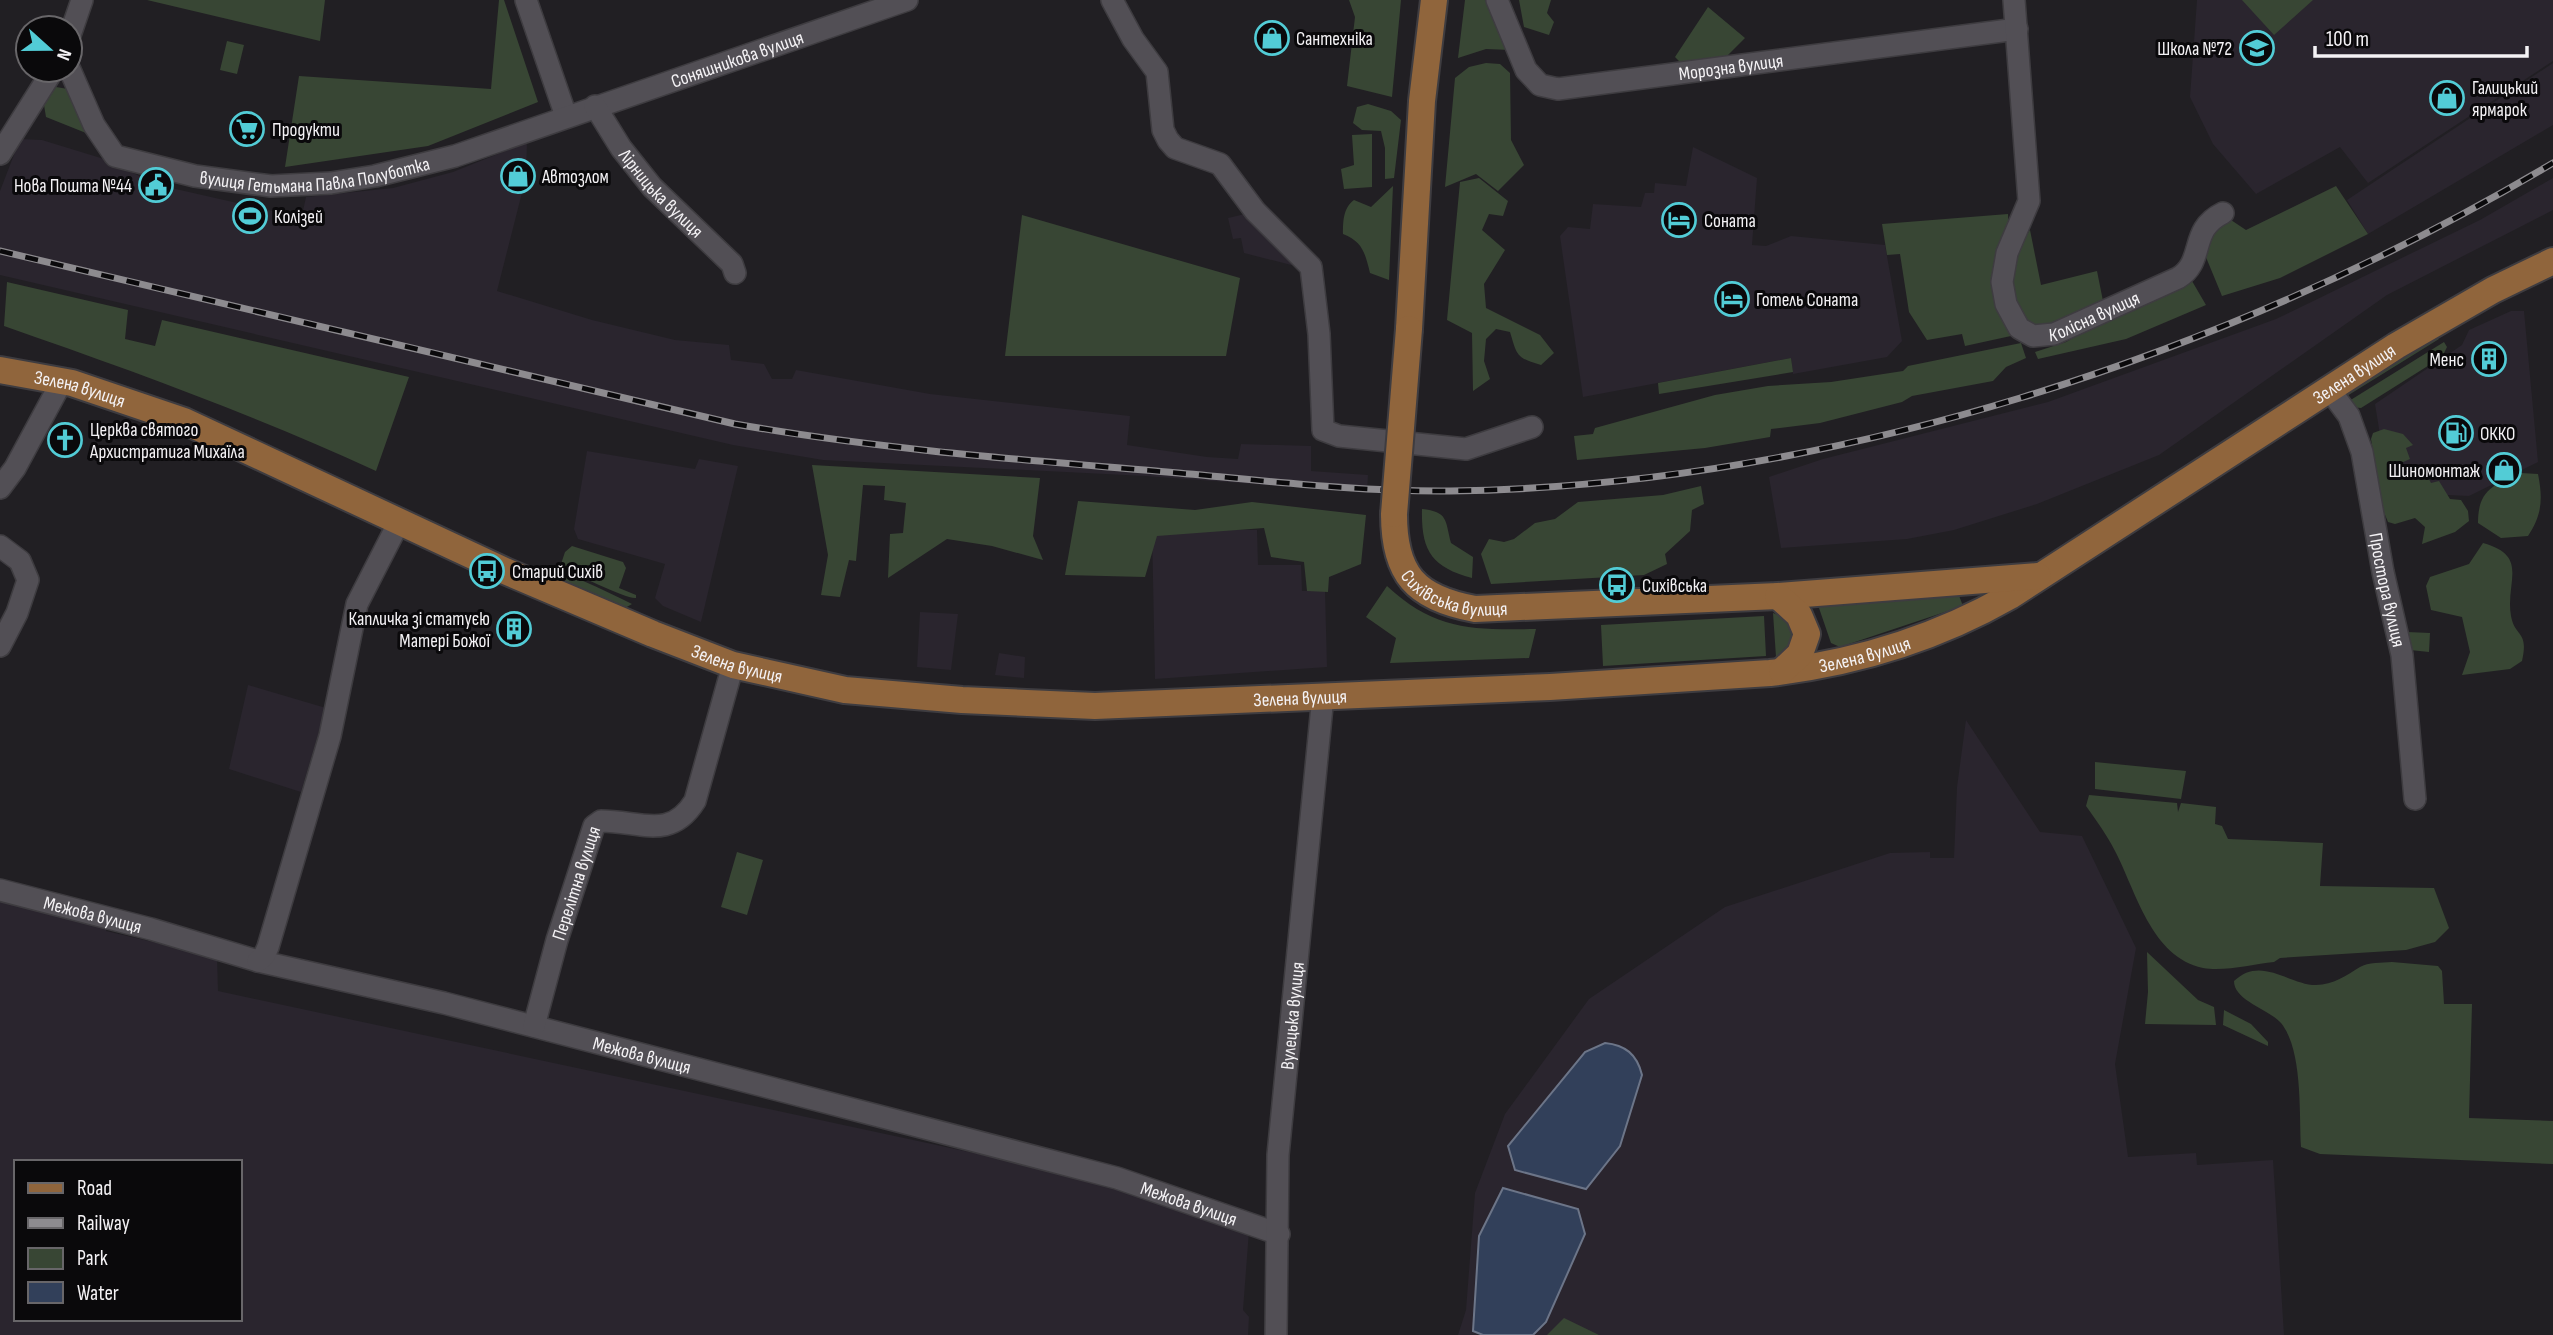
<svg xmlns="http://www.w3.org/2000/svg" width="2553" height="1335" viewBox="0 0 2553 1335" font-family="'Sofia Sans Condensed',sans-serif">
<style>
.built{fill:#2a252e;fill-rule:evenodd}
.green{fill:#384634}
.water{fill:#32405a;stroke:#6c7588;stroke-width:2}
.lines{fill:none;stroke-linecap:round;stroke-linejoin:round}
.minor-casing{stroke:#3e3c40;stroke-width:24}
.major-casing{stroke:#3e3c40;stroke-width:30}
.minor{stroke:#524f55;stroke-width:21}
.major{stroke:#90653c;stroke-width:26}
.rail-casing{stroke:#8d8b8f;stroke-width:7}
.rail{stroke:#0a090b;stroke-width:4.5;stroke-dasharray:13;stroke-linecap:butt}
.major-bridge-casing{stroke:#3e3c40;stroke-width:30;stroke-linecap:butt}
.major-bridge{stroke:#90653c;stroke-width:26}
.labels{text-anchor:middle;stroke-width:6;stroke-linejoin:round;paint-order:stroke}
.poi-label{font-size:19px;fill:#f4f2f5;stroke:#0a090b;text-anchor:start}
.street-label{font-size:19px;fill:#f4f2f5;stroke:#0a090b}
</style>
<rect width="100%" height="100%" fill="#211f23"/>
<path class="built" d="M2197,0H2553V61L2368,183L2340,147L2256,194L2213,144L2190,97Z
M2553,63V125L2368,234L2347,200Z
M20,139L42,140L104,159L158,185L273,211H303L306,197L393,188L453,172L527,142L526,177L497,291L592,320L675,340L729,345L731,360L764,364L772,379H792L796,370L930,394L1130,416L1127,445L1207,457L1238,459L1241,444L1311,446V471L1368,475L1367,492L1145,476L823,460L733,445L0,275V191Z
M1693,147L1757,178L1752,245L1766,246L1791,236L1885,245L1902,341L1887,357L1793,374L1791,358L1583,397L1560,236L1568,227L1590,229L1593,204L1641,207L1645,193H1654L1655,183L1686,186Z
M2553,178V210L2387,295L2159,455L2037,504L1954,530L1907,539L1781,548L1769,477L1823,459L2048,402L2276,319L2480,220Z
M1245,214L1299,267L1244,253L1241,238L1233,239L1228,218Z
M2511,311H2524L2538,462L2469,496L2448,495L2391,503L2375,404L2462,345L2469,330Z
M587,451L695,469L699,459L738,466L701,622L663,606L655,598L665,564L578,539L574,529Z
M1152,528L1257,530L1258,565H1301L1302,591H1325L1327,667L1155,679Z
M920,612L958,614L951,670L917,667Z
M999,653L1025,657L1024,678L995,675Z
M248,685L326,708L301,792L229,769Z
M1966,720L2040,832L2082,836L2136,948L2115,1064L2128,1157L2196,1153L2197,1165L2273,1160L2284,1335H1458L1466,1310L1475,1193L1505,1114L1589,999L1725,907L1890,853L1930,852V858H1954L1957,787Z
M0,897L106,926V931L217,957L218,991L1123,1185L1249,1231L1243,1310L1249,1317L1248,1335H0ZM16,1162H240V1319H16Z"/>
<path class="green" d="M147,0H325L320,41Z
M499,0H504L538,102L428,146L285,167L299,76L491,89Z
M1349,0H1401L1392,97L1347,86L1355,17Z
M1465,0H1489L1511,50L1486,49L1458,58Z
M1519,0H1551L1547,13L1554,22L1549,35L1524,27Z
M2242,0H2313L2274,35Z
M1708,7L1745,38L1722,61L1682,64L1675,57Z
M227,41L244,45L237,74L220,70Z
M1486,63L1500,64L1510,73L1511,140L1524,165L1498,191L1476,174L1445,187L1455,78L1469,67Z
M56,87L68,89L86,133L46,117L44,105Z
M1368,104L1391,111L1401,120L1394,178L1385,179V148L1381,131L1362,130L1353,123L1357,107Z
M1372,134V187L1344,189L1341,169L1354,165L1352,135Z
M1479,178L1508,201L1503,216L1489,214L1482,230L1505,250L1484,284L1486,308L1540,335L1554,353L1541,365C1516,358 1517,355 1510,332L1496,329L1486,339L1484,361L1490,379L1473,391L1472,333L1447,320L1460,182Z
M1393,186L1389,280L1370,273C1365,253 1363,242 1343,234C1343,222 1343,208 1354,200L1371,207Z
M2336,186L2368,234L2280,278L2222,296L2203,250L2216,226L2231,220L2246,230Z
M2008,214L2009,238L2001,255L2020,334L1965,346L1962,334L1927,340L1909,312L1900,254L1887,255L1882,224Z
M1022,215L1240,278L1226,356H1005Z
M2030,230L2041,285L2097,271L2104,306L2084,315L2034,330L2012,304L2008,263Z
M2192,281L2206,305L2126,339L2038,359L2035,352L2066,342L2104,320Z
M7,282L128,310L125,339L155,346L162,320L409,377L376,471C255,415 130,370 4,326Z
M2434,336L2439,339L2347,396V391Z
M2444,342L2447,347L2442,357L2361,408L2350,407L2349,401Z
M2021,343L2026,358L2006,367L1993,381L1912,396L1902,402L1820,423L1771,429L1770,437L1705,448L1577,460L1574,436L1593,434L1595,428L1715,395L1768,386L1831,382L1903,371L1908,366Z
M1791,358L1793,372L1659,394L1658,383Z
M2384,429L2403,434L2413,445L2406,448L2410,459L2401,463L2406,478L2424,469L2431,483L2439,481L2450,499L2461,500L2468,511L2469,521L2455,532L2422,544L2425,527L2415,518L2395,524L2388,522L2383,510L2371,439L2373,433Z
M812,465L1040,478L1033,536L1043,560L992,546L947,539L888,578L890,534L903,533L906,503L884,500L885,486L863,485L856,561L849,560L840,597L821,595L828,555Z
M2521,473L2538,474C2543,499 2542,515 2528,536L2501,538L2478,523C2478,490 2493,485 2521,473Z
M1701,486L1704,504L1692,510L1690,531L1665,554L1667,564L1644,575L1491,584L1481,554L1489,539L1504,542L1514,539L1535,523L1555,519L1578,502L1663,495Z
M1078,501L1195,510L1252,502L1366,515L1361,564L1329,577L1328,592L1307,591L1304,562L1271,557L1264,528L1157,536L1145,577L1065,575Z
M1422,509C1448,512 1445,519 1451,543L1473,557L1472,578C1431,567 1421,550 1422,509Z
M2483,543C2530,556 2505,582 2511,616C2515,638 2529,630 2522,661L2510,669L2462,675L2470,652L2462,617L2431,610L2426,586L2430,577L2469,564Z
M572,546L623,562L626,568L619,588L636,595V598C628,600 574,573 560,567L565,552Z
M559,571C585,581 608,592 632,604L625,608L565,585L559,578Z
M1387,586C1435,631 1474,630 1536,629L1529,658L1390,663L1396,638L1366,617Z
M1958,593L1963,606L1840,647L1831,643L1819,608L1824,601Z
M1773,613L1788,619C1795,635 1794,641 1784,655L1776,657Z
M1764,616L1766,656L1603,666L1601,625Z
M2407,632L2430,633L2429,652L2410,650Z
M2095,762L2186,771L2181,799L2095,789Z
M2089,795L2177,803L2178,812L2181,803L2216,807L2215,824L2222,826L2228,839L2323,843L2320,886L2434,888L2449,928L2435,942L2406,950L2280,958L2274,962C2253,964 2224,972 2203,968C2151,957 2136,891 2115,851C2107,835 2096,820 2086,806Z
M737,852L763,860L747,915L721,907Z
M2147,952L2198,1000L2214,1007L2216,1025L2145,1024L2148,992Z
M2392,962L2438,966L2442,971L2444,1004H2472L2469,1118L2553,1121V1164L2320,1154L2301,1147C2299,1113 2303,1050 2281,1023C2269,1009 2234,1001 2234,981C2261,955 2289,985 2316,985C2333,985 2347,975 2360,967C2368,962 2382,963 2392,962Z
M2224,1010L2251,1024L2268,1042V1046L2223,1025Z
M1564,1318L1599,1335H1547Z"/>
<path class="water" d="M1605,1043C1625,1045 1637,1054 1642,1075L1620,1146L1586,1189L1515,1170L1508,1146L1585,1052Z
M1503,1188L1578,1209L1585,1234L1546,1322L1533,1335H1483L1473,1331L1479,1236Z"/>
<g class="lines">
<g class="minor-casing">
<g id="minor">
<path d="M526,0L566,116"/>
<path d="M1112,0L1133,39L1157,72L1163,130L1168,140L1175,148L1220,164L1255,211L1311,267L1319,334L1323,430L1339,436L1466,449L1532,427"/>
<path id="s1" d="M1497,0L1526,70L1540,85L1558,89L2017,29"/>
<path id="s2" d="M2014,0L2029,201L2007,253L2002,282L2006,304L2019,328L2033,336L2054,334L2178,278C2206,261 2188,230 2223,213"/>
<path d="M70,35L82,0"/>
<path id="s3" d="M70,70L94,125L115,156L195,176L271,186L331,183L375,176L455,156L907,0"/>
<path id="s4" d="M595,106L621,148L652,187L732,264L735,273"/>
<path d="M0,154L53,70"/>
<path id="s5" d="M2329,389L2349,416L2362,452L2383,572L2402,655L2415,799"/>
<path d="M0,488L15,468L62,381"/>
<path d="M0,546L20,561L28,580L17,613L0,646"/>
<path id="s6" d="M0,890L151,929L258,961L444,1003L1117,1178L1279,1234"/>
<path d="M258,961L264,956L268,947L330,736L357,604L399,522"/>
<path id="s7" d="M534,1026L557,940L594,826L601,821C640,821 670,841 695,801L733,665"/>
<path id="s8" d="M1276,1335L1278,1155L1323,696"/>
</g>
</g>
<g class="major-casing">
<g id="major">
<path d="M1409,329L1422,101L1434,0"/>
<path id="s9" d="M0,370L72,383L184,421L505,571L653,634L733,665L845,690L962,700L1095,706L1550,687L1770,673C1856,663 1935,639 2010,596L2396,346L2493,290L2553,261"/>
<path id="s10" d="M1394,514C1394,574 1415,598 1475,609L1778,596L2038,576"/>
<path d="M1778,596L1799,615L1807,634L1800,654L1782,671"/>
</g>
</g>
<use href="#minor" class="minor"/>
<use href="#major" class="major"/>
<g class="rail-casing">
<path id="rail" d="M0,251L735,424C877,449 1023,460 1167,472C1260,480 1356,492 1450,491C1829,486 2228,356 2553,163"/>
</g>
<use href="#rail" class="rail"/>
<g class="major-bridge-casing">
<path id="major-bridge" d="M1394,514L1409,329"/>
</g>
<use href="#major-bridge" class="major-bridge"/>
</g>
<defs>
<g id="shop-ring" transform="scale(1.75)"><circle r="9.5" fill="#0a090b" stroke="#52ccd6" stroke-width="1.5"/><path d="M-5-2.5h2.3a2.7 3.5 0 0 1 5.4 0H5L5.5 6h-11ZM-1.5-2.5h3a1.5 2.3 0 0 0-3 0Z" fill="#52ccd6"/></g>
<g id="school-ring" transform="scale(1.75)"><circle r="9.5" fill="#0a090b" stroke="#52ccd6" stroke-width="1.5"/><path d="M0-5L7-2L0 1L-7-2ZM-4 1L0 2.5L4 1V4Q0 6-4 4Z" fill="#52ccd6"/></g>
<g id="supermarket-ring" transform="scale(1.75)"><circle r="9.5" fill="#0a090b" stroke="#52ccd6" stroke-width="1.5"/><path d="M-6-5.5h2.5l.6 2H6L4.5 2H-2.5L-4.4-4H-6ZM-1.5 3.2a1.3 1.3 0 1 0 .1 0ZM3 3.2a1.3 1.3 0 1 0 .1 0Z" fill="#52ccd6"/></g>
<g id="civic-ring" transform="scale(1.75)"><circle r="9.5" fill="#0a090b" stroke="#52ccd6" stroke-width="1.5"/><path d="M-.6-6.5H3V-4.5H.6V-3L4-1V1h2V6H-6V1h2V-1L-.6-3ZM-1.2 2.5V6h2.4V2.5Z" fill="#52ccd6"/></g>
<g id="stadium-ring" transform="scale(1.75)"><circle r="9.5" fill="#0a090b" stroke="#52ccd6" stroke-width="1.5"/><path d="M0-5a6.5 5 0 1 0 0 10a6.5 5 0 1 0 0-10ZM-3.5-1.8h7v3.6h-7Z" fill="#52ccd6"/></g>
<g id="hotel-ring" transform="scale(1.75)"><circle r="9.5" fill="#0a090b" stroke="#52ccd6" stroke-width="1.5"/><path d="M-6-4.5h1.5V1H6V5H4.5V3h-9V5H-6ZM-4 0a1.8 1.8 0 1 1 3.6 0ZM.5 0V-2.5h3Q6-2.5 6 0Z" fill="#52ccd6"/></g>
<g id="building-ring" transform="scale(1.75)"><circle r="9.5" fill="#0a090b" stroke="#52ccd6" stroke-width="1.5"/><path d="M-4-6H4V6H1V3H-1V6H-4ZM-2.5-4.3h1.7v1.8h-1.7ZM.8-4.3h1.7v1.8H.8ZM-2.5-1h1.7V.8h-1.7ZM.8-1h1.7V.8H.8Z" fill="#52ccd6"/></g>
<g id="fuel-ring" transform="scale(1.75)"><circle r="9.5" fill="#0a090b" stroke="#52ccd6" stroke-width="1.5"/><path d="M-5.5-6h7V0h2V4h1.3V-2.5L3-4.5l.8-.8L6-3V5H2.5V1h-1V6h-7ZM-4.2-4.7v3.2H.2V-4.7Z" fill="#52ccd6"/></g>
<g id="church-ring" transform="scale(1.75)"><circle r="9.5" fill="#0a090b" stroke="#52ccd6" stroke-width="1.5"/><path d="M-1.2-6h2.4v3.5h3.3v2.4h-3.3V6h-2.4V-.1h-3.3v-2.4h3.3Z" fill="#52ccd6"/></g>
<g id="bus-ring" transform="scale(1.75)"><circle r="9.5" fill="#0a090b" stroke="#52ccd6" stroke-width="1.5"/><path d="M-5-6H5V4H4V6H2V4H-2V6H-4V4H-5ZM-3.5-4V0h7V-4ZM-3.5 1.2v1.5H-2V1.2ZM2 1.2v1.5H3.5V1.2Z" fill="#52ccd6"/></g>
</defs>
<g fill-rule="evenodd">
<use href="#shop-ring" x="1272" y="38"/>
<use href="#school-ring" x="2257" y="48"/>
<use href="#shop-ring" x="2447" y="98"/>
<use href="#supermarket-ring" x="247" y="129"/>
<use href="#shop-ring" x="518" y="176"/>
<use href="#civic-ring" x="156" y="185"/>
<use href="#stadium-ring" x="250" y="216"/>
<use href="#hotel-ring" x="1679" y="220"/>
<use href="#hotel-ring" x="1732" y="299"/>
<use href="#building-ring" x="2489" y="359"/>
<use href="#fuel-ring" x="2456" y="433"/>
<use href="#church-ring" x="65" y="440"/>
<use href="#shop-ring" x="2504" y="470"/>
<use href="#bus-ring" x="487" y="571"/>
<use href="#bus-ring" x="1617" y="585"/>
<use href="#building-ring" x="514" y="629"/>
</g>
<g class="labels">
<g class="poi-label">
<text x="1296" y="45">Сантехніка</text>
<text x="2232" y="55" text-anchor="end">Школа №72</text>
<text x="2472" y="94">Галицький<tspan x="2472" dy="22">ярмарок</tspan></text>
<text x="272" y="136">Продукти</text>
<text x="542" y="183">Автозлом</text>
<text x="132" y="192" text-anchor="end">Нова Пошта №44</text>
<text x="274" y="223">Колізей</text>
<text x="1704" y="227">Соната</text>
<text x="1756" y="306">Готель Соната</text>
<text x="2464" y="366" text-anchor="end">Менс</text>
<text x="90" y="436">Церква святого<tspan x="90" dy="22">Архистратига Михаїла</tspan></text>
<text x="2480" y="440">ОККО</text>
<text x="2480" y="477" text-anchor="end">Шиномонтаж</text>
<text x="512" y="578">Старий Сихів</text>
<text x="1642" y="592">Сихівська</text>
<text x="490" y="625" text-anchor="end">Капличка зі статуєю<tspan x="490" dy="22">Матері Божої</tspan></text>
</g>
<g class="street-label">
<text dy="7" stroke="none"><textPath href="#s3" startOffset="742">Соняшникова вулиця</textPath></text>
<text dy="7" stroke="none"><textPath href="#s1" startOffset="289">Морозна вулиця</textPath></text>
<text dy="7" stroke="none"><textPath href="#s3" startOffset="301">вулиця Гетьмана Павла Полуботка</textPath></text>
<text dy="7" stroke="none"><textPath href="#s4" startOffset="110">Лірницька вулиця</textPath></text>
<text dy="7" stroke="none"><textPath href="#s2" startOffset="418">Колісна вулиця</textPath></text>
<text dy="7" stroke="none"><textPath href="#s9" startOffset="2497">Зелена вулиця</textPath></text>
<text dy="7" stroke="none"><textPath href="#s9" startOffset="82">Зелена вулиця</textPath></text>
<text dy="7" stroke="none"><textPath href="#s10" startOffset="116">Сихівська вулиця</textPath></text>
<text dy="7" stroke="none"><textPath href="#s5" startOffset="212">Простора вулиця</textPath></text>
<text dy="7" stroke="none"><textPath href="#s9" startOffset="1930">Зелена вулиця</textPath></text>
<text dy="7" stroke="none"><textPath href="#s9" startOffset="796">Зелена вулиця</textPath></text>
<text dy="7" stroke="none"><textPath href="#s9" startOffset="1363">Зелена вулиця</textPath></text>
<text dy="7" stroke="none"><textPath href="#s7" startOffset="149">Перелітна вулиця</textPath></text>
<text dy="7" stroke="none"><textPath href="#s6" startOffset="96">Межова вулиця</textPath></text>
<text dy="7" stroke="none"><textPath href="#s8" startOffset="320">Вулецька вулиця</textPath></text>
<text dy="7" stroke="none"><textPath href="#s6" startOffset="663">Межова вулиця</textPath></text>
<text dy="7" stroke="none"><textPath href="#s6" startOffset="1230">Межова вулиця</textPath></text>
</g>
</g>
<rect x="14" y="1160" width="228" height="161" fill="#0a090b" stroke="#686669" stroke-width="2"/>
<rect x="28" y="1183" width="35" height="10" fill="#90653c" stroke="#686669" stroke-width="2"/>
<text x="77" y="1195" font-size="21" fill="#f4f2f5">Road</text>
<rect x="28" y="1218" width="35" height="10" fill="#8d8b8f" stroke="#686669" stroke-width="2"/>
<text x="77" y="1230" font-size="21" fill="#f4f2f5">Railway</text>
<rect x="28" y="1248" width="35" height="21" fill="#384634" stroke="#686669" stroke-width="2"/>
<text x="77" y="1265" font-size="21" fill="#f4f2f5">Park</text>
<rect x="28" y="1282" width="35" height="21" fill="#32405a" stroke="#686669" stroke-width="2"/>
<text x="77" y="1300" font-size="21" fill="#f4f2f5">Water</text>
<g transform="translate(49 49) rotate(111)"><circle r="33" fill="#0a090b" stroke="#686669" stroke-width="2"/>
<path d="M0-5L12 26L0 18L-12 26Z" fill="#52ccd6"/>
<text y="-10" font-size="19" font-weight="bold" text-anchor="middle" fill="#f4f2f5">N</text>
</g>
<path d="M2315 46v10h212v-10" fill="none" stroke="#f4f2f5" stroke-width="3.5"/>
<text x="2326" y="46" font-size="21" fill="#f4f2f5" stroke="#0a090b" stroke-width="5" paint-order="stroke">100 m</text>
</svg>
